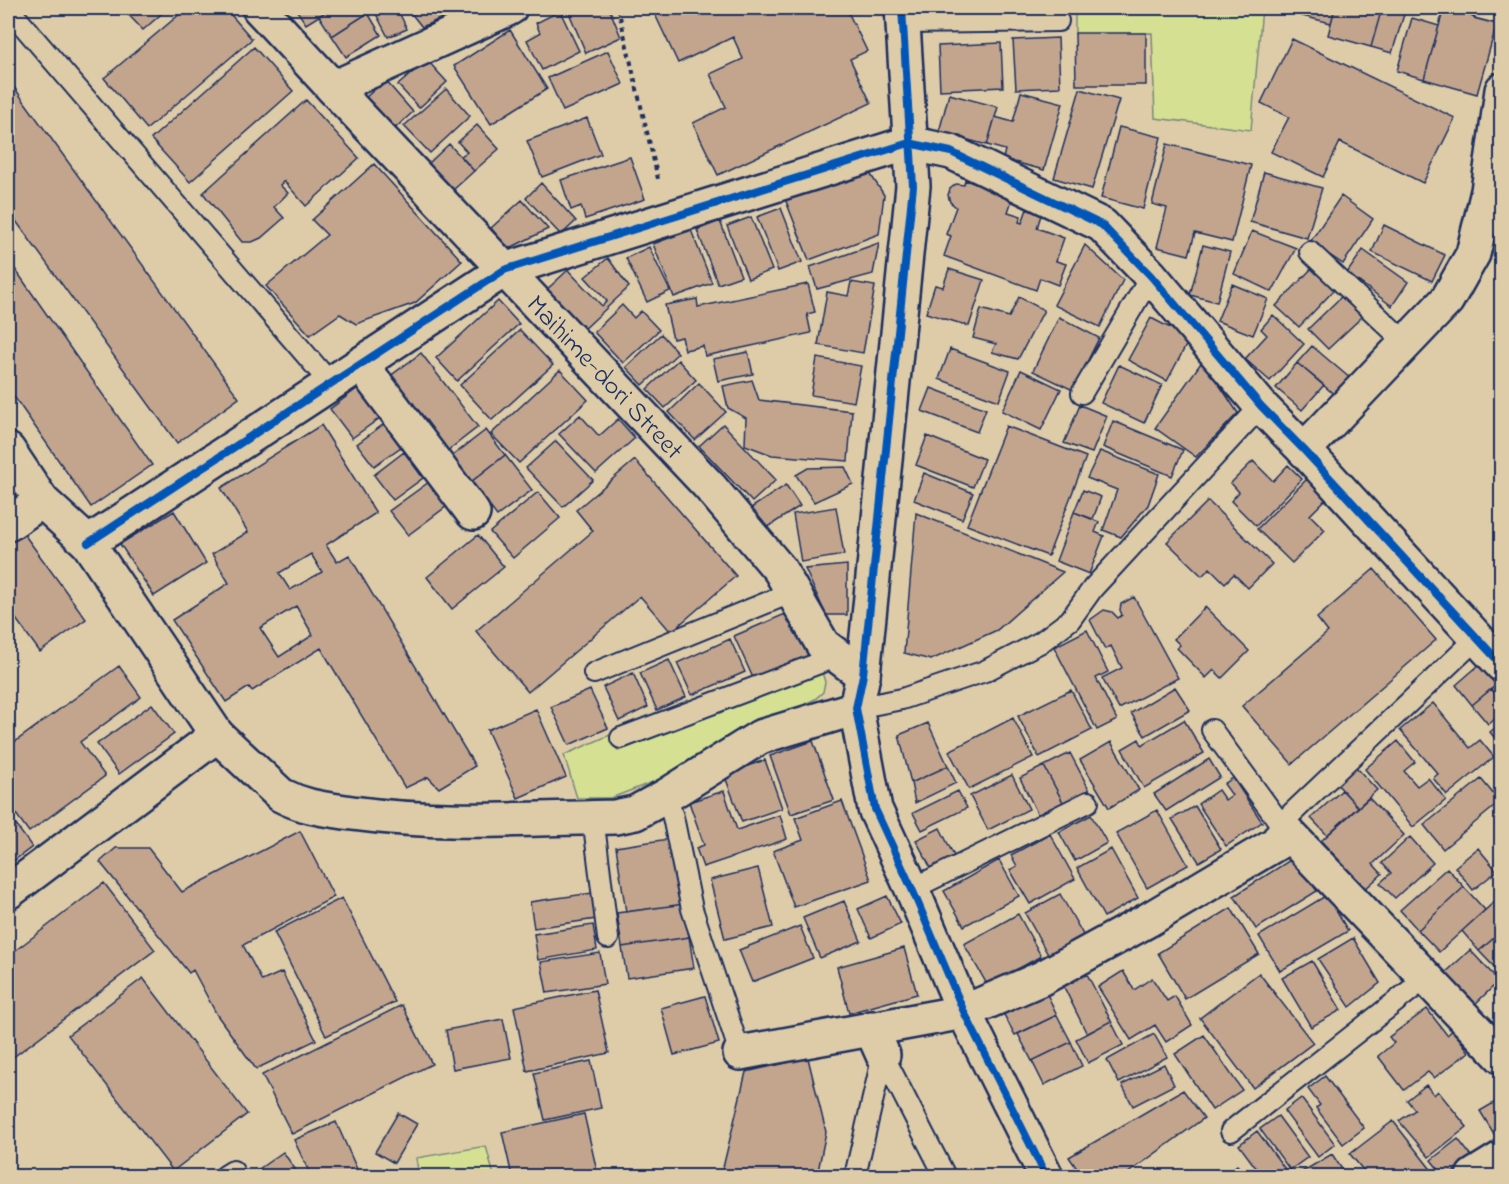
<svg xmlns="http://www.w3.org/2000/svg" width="1509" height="1184" viewBox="0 0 1509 1184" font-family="'Indie Flower',sans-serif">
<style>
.green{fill:#d5e093;stroke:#788878;stroke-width:1.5}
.building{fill:#c3a58e;stroke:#1b2f5e;stroke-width:1.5;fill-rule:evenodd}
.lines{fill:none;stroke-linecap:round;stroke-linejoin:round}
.service-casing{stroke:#1b2f5e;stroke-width:24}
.minor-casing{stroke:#1b2f5e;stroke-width:38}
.tertiary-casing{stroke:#1b2f5e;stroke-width:38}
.path{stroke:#1b2f5e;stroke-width:4;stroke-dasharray:4.5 4.5;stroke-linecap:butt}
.service{stroke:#decca9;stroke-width:20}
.minor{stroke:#decca9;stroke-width:33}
.tertiary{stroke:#decca9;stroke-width:33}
.cycleway-casing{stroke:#decca9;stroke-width:11}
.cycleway{stroke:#0057b8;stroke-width:8}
.labels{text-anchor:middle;stroke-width:4.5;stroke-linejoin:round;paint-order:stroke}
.street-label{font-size:27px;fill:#1b2f5e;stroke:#decca9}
</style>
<rect width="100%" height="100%" fill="#decca9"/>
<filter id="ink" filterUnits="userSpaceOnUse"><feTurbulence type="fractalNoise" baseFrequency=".0167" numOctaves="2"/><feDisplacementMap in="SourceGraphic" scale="12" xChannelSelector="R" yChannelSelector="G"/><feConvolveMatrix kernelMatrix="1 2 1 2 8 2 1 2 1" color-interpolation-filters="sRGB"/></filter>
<g filter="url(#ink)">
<path class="green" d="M1075,8H1262L1251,130L1155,118L1152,33L1075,34Z
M822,672L825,682L823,692L815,699L797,708L748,724L658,780L611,798H577L564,755L610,735L618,751Z
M486,1146L494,1176H419L416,1158Z"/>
<path class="building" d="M122,8H168L143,30Z
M187,8H225L252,39L147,129L104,78Z
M295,8H332L306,24Z
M332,8H364L368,13L332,36L319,16Z
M373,8H397L407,29L388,37Z
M407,8H439L444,17L422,27Z
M439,8H463L444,17Z
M567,8H609L621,37L586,53Z
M652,8H846L867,51L850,59L871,103L718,175L693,123L726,107L710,74L743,59L733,37L678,63Z
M1305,8H1335L1331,23L1302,16Z
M1335,8H1382L1371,47L1328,35Z
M1382,8H1406L1392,53L1371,47Z
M1444,8L1497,23L1477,94L1424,79Z
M560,11L579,51L542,70L527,40L540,33L536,23Z
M368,13L381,35L346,57L332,36Z
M1412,18L1439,26L1424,79L1397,71Z
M510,30L547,89L491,124L454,66Z
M1075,33H1146V85H1076Z
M1058,38L1060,87L1016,89L1013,40Z
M1292,39L1455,118L1423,183L1340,142L1323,177L1271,152L1289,117L1261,103Z
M1001,43L1003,87L940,90L938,46Z
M254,47L293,91L190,182L151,139Z
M608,51L623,84L563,111L548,78Z
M427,60L447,82L419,108L398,85Z
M8,79L239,398L177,443L8,210Z
M385,80L413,112L392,131L364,99Z
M446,89L470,116L430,153L404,126Z
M1080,89L1119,100L1092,189L1054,178Z
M1021,92L1063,103L1044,170L1003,159L1005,150L987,145L995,117L1013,122Z
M949,94L998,107L987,145L939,132Z
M306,100L359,158L306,206L284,181L280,185L288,193L274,207L284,218L261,238L252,242H242L203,193Z
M587,118L601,154L542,177L527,141Z
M477,125L499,149L474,171L461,156L467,152L458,142Z
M1119,127L1161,137L1143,209L1101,198Z
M449,144L474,171L452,191L428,164Z
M1167,144L1251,165L1232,242L1195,233L1189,255L1157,247L1167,208L1152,204Z
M630,157L645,199L585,219L581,206L571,210L561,180Z
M374,164L462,261L415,303L356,324L340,314L310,335L266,286L327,235L312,220Z
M869,172L884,195L879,234L809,260L784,196Z
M1264,172L1322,188L1307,238L1250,222Z
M965,180L1013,197L1008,212L1021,216L1019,222L1022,223L1027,209L1041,215L1037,228L1064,238L1056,261L1066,264L1058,285L1040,278L1036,290L944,256L951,236L946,234L956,207L950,202L948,195L950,189L956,184L964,185Z
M541,183L576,221L561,235L526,198Z
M1341,196L1373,219L1343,264L1310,242Z
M522,200L548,229L508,249L491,228Z
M781,208L802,262L778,271L757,217Z
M751,217L772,270L748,279L727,226Z
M720,221L741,276L718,284L697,230Z
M1384,225L1445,255L1432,281L1372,252Z
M691,230L712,283L674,297L653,244Z
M1252,231L1296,248L1272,292L1234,274Z
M879,243L873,274L817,289L810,267Z
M1085,245L1123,280L1100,327L1054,305Z
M1203,245L1230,252L1217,302L1190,295Z
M649,247L670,291L647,302L626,258Z
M1363,250L1408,282L1392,306L1347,273Z
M608,258L629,287L579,334L542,294L568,270L602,306L607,301L585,277Z
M8,259L152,465L91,507L8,388Z
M1314,266L1337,287L1299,327L1276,306Z
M949,269L984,280L969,326L926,313L935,285L943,287Z
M851,282L875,286L863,353L818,345L827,292L848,296Z
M808,284L815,312L807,314L811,333L705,356L703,346L685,350L682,337L673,339L665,305L697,299L698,307Z
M1232,284L1268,299L1253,335L1217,321Z
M1343,295L1364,315L1328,349L1308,329Z
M1019,297L1044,310L1018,359L992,352L996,344L973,338L981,309L1009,317Z
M498,301L519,324L457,381L436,358Z
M622,305L634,318L641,311L659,330L623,363L594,332Z
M1273,315L1304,344L1270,381L1245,359L1267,335L1261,329Z
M1059,317L1099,338L1073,390L1033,371Z
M1151,318L1190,338L1167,381L1128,360Z
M520,330L553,365L492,420L460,385Z
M661,334L678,353L643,385L626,367Z
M1312,346L1351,379L1336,396L1297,363Z
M950,349L1010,371L999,401L939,379Z
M748,352L753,374L718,381L713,359Z
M421,353L478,427L446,452L389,377Z
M817,358L861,366L854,402L811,395Z
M678,360L696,380L665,408L647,389Z
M1203,360L1238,413L1196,457L1155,428Z
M1297,363L1324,385L1302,410L1276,388Z
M1119,365L1162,385L1144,423L1101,403Z
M560,370L588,400L519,463L491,434Z
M1021,370L1061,389L1041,430L1002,411Z
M752,380L759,400L852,411L848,461L772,455L745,445L746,418L728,408L723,386Z
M699,383L726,412L695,440L669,412Z
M362,385L384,415L352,438L330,409Z
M931,388L986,409L977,432L922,411Z
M1080,405L1107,416L1092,453L1064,443Z
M580,415L599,436L618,419L635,438L596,473L559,434Z
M388,421L405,444L374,466L357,444Z
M1113,421L1183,450L1172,476L1103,447Z
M723,424L776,480L752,502L699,446Z
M321,425L376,513L326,545L337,562L349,555L475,766L439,788L428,777L405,788L321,648L252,691L249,687L226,702L172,620L229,583L212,554L248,532L221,488ZM311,554L322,572L290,590L279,573ZM296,606L313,635L279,657L260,628Z
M1006,426L1086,457L1048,556L967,525Z
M486,430L505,455L471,482L451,457Z
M927,436L984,459L973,487L916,465Z
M556,441L593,480L563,507L526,468Z
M1100,451L1159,474L1148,505L1121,537L1103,530L1117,490L1087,478Z
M404,452L423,478L393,500L374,475Z
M505,455L532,490L497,516L471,482Z
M635,460L736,576L671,632L640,596L528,692L476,631L593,531L576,510Z
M1253,461L1273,481L1288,465L1302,479L1256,526L1231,501L1239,492L1231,483Z
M845,467L853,484L814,502L796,475L808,468Z
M924,473L973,493L962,519L914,500Z
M1307,479L1327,498L1310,515L1325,530L1292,563L1257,529Z
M429,482L447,506L408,535L389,511Z
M786,485L800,506L765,529L751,508Z
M8,487L17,501L8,507Z
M1083,490L1101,497L1093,519L1074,512Z
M538,492L560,518L513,558L490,532Z
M1208,501L1272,564L1248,588L1234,574L1225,583L1210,568L1202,576L1167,542Z
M836,507L844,555L801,562L793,514Z
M174,511L206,563L154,596L120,544Z
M1074,512L1099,522L1095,532L1104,536L1089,574L1056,561Z
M916,513L1063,572L997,630L931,660L904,653Z
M21,530L86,619L40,652L8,608V540Z
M478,535L504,567L452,609L427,577Z
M847,565V615H826L805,569Z
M1374,569L1436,640L1292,764L1242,706L1328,632L1317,618Z
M1134,597L1178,678L1119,709L1102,678L1122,668L1111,646L1105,649L1090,620L1104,610L1112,612L1118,618L1122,615L1120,610L1121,604Z
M1205,607L1249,651L1222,678L1214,670L1206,678L1177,648L1180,645L1174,639Z
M790,612L810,655L754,680L734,636Z
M1087,630L1108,672L1096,678L1117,720L1097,730L1054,647Z
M730,639L745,672L692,695L677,663Z
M669,660L686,697L657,710L640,673Z
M1479,665L1496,685L1472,705L1456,685Z
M119,666L141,697L80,742L105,776L29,832L8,803V747Z
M633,673L648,707L619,721L603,687Z
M1175,687L1190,710L1145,736L1131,713Z
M1491,689L1502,701V714L1488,724L1472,705Z
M590,690L608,728L569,745L551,707Z
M1071,690L1092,730L1039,757L1018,716Z
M1433,703L1470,748L1480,740L1494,757L1447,795L1433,778L1438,774L1400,730Z
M152,704L174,734L119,774L97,744Z
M536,709L566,777L518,798L487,730Z
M1013,718L1033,757L969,789L949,751Z
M1184,720L1204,753L1144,788L1122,749L1139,739L1142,745Z
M1502,722V747L1490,732Z
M928,723L948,766L911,783L899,735Z
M813,741L834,800L791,814L770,756Z
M1398,741L1415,762L1404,771L1417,786L1428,778L1446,800L1413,827L1365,769Z
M1111,742L1139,790L1109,808L1080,760Z
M1070,753L1090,791L1064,804L1044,766Z
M1209,759L1220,777L1166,811L1154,794Z
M765,760L782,808L742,822L724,774Z
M948,766L956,783L915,803L911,783Z
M1044,766L1064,804L1039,817L1020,778Z
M1356,767L1377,790L1358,807L1337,784Z
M1012,775L1029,809L988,830L970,796Z
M1233,778L1262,822L1226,846L1198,804L1218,790L1225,800L1232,795L1224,784Z
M1481,779L1500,802L1443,849L1424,825Z
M1342,790L1358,807L1327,835L1311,818Z
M724,791L737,830L780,815L787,839L703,867L696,848L704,845L689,802Z
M958,791L967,808L922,830L913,813Z
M1369,798L1404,835L1373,864L1382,874L1365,889L1321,841Z
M842,801L871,880L794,907L773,851L803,840L795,818Z
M1195,806L1221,849L1199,862L1172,819Z
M1157,810L1188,865L1147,888L1116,833Z
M8,814L32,847L8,865Z
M1091,815L1107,843L1075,861L1059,832Z
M940,828L956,860L933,872L916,840Z
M300,831L334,897L243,945L262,981L282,972L316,1040L256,1069L217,1015L193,970L189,973L100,862L116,848H148L182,892Z
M1050,834L1075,879L1030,904L1010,870L1017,866L1011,855Z
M1410,837L1433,863L1395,898L1380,883L1391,873L1382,863Z
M675,838L684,904L626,912L616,847Z
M1478,848L1497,871L1473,890L1455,867Z
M1111,849L1138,898L1104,917L1077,868Z
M1295,857L1317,891L1256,929L1234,896Z
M999,860L1019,896L964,926L944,891Z
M758,868L773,927L725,939L710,880Z
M1447,868L1464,887L1418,930L1400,910Z
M104,883L155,950L8,1061V956Z
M1464,887L1485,910L1439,952L1418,930Z
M592,893L596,919L534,928L530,902Z
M1060,894L1086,940L1051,960L1025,913Z
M1327,895L1348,931L1280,971L1259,936Z
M1502,895V931L1479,951L1462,931Z
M887,896L901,924L871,938L858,909Z
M342,898L395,1002L326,1036L274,932Z
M844,901L861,941L820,958L803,918Z
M684,904L689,937L622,947L617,913Z
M1231,908L1259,954L1185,999L1158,953Z
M1018,914L1041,956L988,986L964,944Z
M593,925L597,950L538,960L534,934Z
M800,926L813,958L752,982L739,950Z
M1502,931V970L1499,972L1479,951Z
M689,937L694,968L627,978L622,947Z
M1353,938L1380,983L1350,1007L1318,959Z
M904,948L917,994L849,1013L837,967Z
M1470,950L1499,981L1472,1007L1443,975Z
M600,953L605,984L547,993L541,962Z
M1312,961L1341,1010L1311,1027L1282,978Z
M1123,971L1134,990L1152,978L1167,1001L1175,996L1192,1025L1166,1042L1155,1025L1131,1040L1098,987Z
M1259,973L1313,1043L1253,1088L1200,1018Z
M1087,974L1111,1021L1087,1034L1063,985Z
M143,978L247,1114L173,1171L68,1035Z
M595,990L609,1053L527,1071L514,1007Z
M1045,990L1057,1015L1015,1035L1002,1011Z
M705,996L719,1043L674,1055L661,1008Z
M402,1005L432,1064L292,1134L262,1075Z
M1427,1009L1447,1035L1453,1030L1469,1052L1434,1078L1428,1072L1404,1090L1378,1056L1394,1043L1389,1037Z
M1057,1015L1071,1042L1032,1061L1018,1034Z
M503,1019L511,1058L453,1069L446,1030Z
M1111,1021L1123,1045L1088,1063L1076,1039Z
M1154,1034L1167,1057L1119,1083L1107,1060Z
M1204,1035L1242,1090L1212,1110L1175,1054Z
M1071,1042L1082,1066L1044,1085L1032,1061Z
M808,1058L826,1132L818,1171L841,1176H721L746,1072Z
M591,1061L601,1108L545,1120L534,1073Z
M1164,1064L1174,1085L1133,1106L1122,1085Z
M1325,1076L1364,1128L1343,1144L1316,1108L1320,1105L1308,1089Z
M1426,1085L1434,1095L1438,1091L1467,1127L1429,1157L1399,1121L1415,1110L1407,1100Z
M1183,1090L1204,1118L1124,1176H1082L1069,1157Z
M1301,1098L1335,1144L1318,1157L1284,1111Z
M1502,1098V1140L1499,1142L1480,1111Z
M398,1113L417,1124L394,1163L375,1152Z
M584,1114L598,1176H512L502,1132Z
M1278,1116L1308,1157L1290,1170L1260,1129Z
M1393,1121L1433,1172L1428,1176H1368L1350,1154Z
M336,1122L360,1176H311L294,1140Z
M1257,1131L1288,1173L1284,1176H1262L1239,1145Z
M1458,1139L1472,1157L1447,1176H1444L1431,1160Z
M283,1152L300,1176H249Z
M1332,1154L1345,1174L1341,1176H1295Z
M1237,1165L1246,1176H1223Z"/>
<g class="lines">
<g class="service-casing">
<path id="service" d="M8,8L331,384
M1479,8L1502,14
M903,23L1058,21
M1310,252L1406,343
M1082,393L1151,276
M594,673L793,592
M856,708L902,699L985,671L1041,642L1070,620L1093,588L1261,406
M1212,730L1285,830
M621,738L838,656
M666,796L673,817L692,909L740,1053
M593,817L608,938
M1285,830L1290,815L1477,638
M912,889L1088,802
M883,1055L945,1176
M1231,1131L1426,978
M225,1176L233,1171
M855,1176L883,1055"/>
</g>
<g class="minor-casing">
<g id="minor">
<path id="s1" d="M259,8L333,88L710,487L780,570L823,645L863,675"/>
<path d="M333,88L510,8"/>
<path d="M361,364L473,513"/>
<path d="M8,450L42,501L88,543L217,735L281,795C306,808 325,809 352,813C439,825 527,819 615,817L635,813L666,796L760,737L856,708"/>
<path d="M1304,450L1447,300L1473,254L1488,191L1502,90"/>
<path d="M8,524L42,501"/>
<path d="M88,543L504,270L909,143L951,152L1102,225L1151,276L1261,406L1304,450L1502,665"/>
<path d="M8,892L217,735"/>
<path d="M871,1028L883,1055"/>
<path d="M740,1053L964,1012L1042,978L1148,920L1277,843L1285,830L1502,1057"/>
<path d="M1473,1176L1502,1158"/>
</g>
</g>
<g class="tertiary-casing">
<path id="tertiary" d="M902,8L913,186L863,675L856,708L875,809L912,889L964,1012L1046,1176"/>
</g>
<path class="path" d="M618,8L659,183"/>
<use href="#service" class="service"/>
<use href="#minor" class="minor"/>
<use href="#tertiary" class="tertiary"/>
<g class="cycleway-casing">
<path id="cycleway" d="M902,8L913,186L863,675L856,708L875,809L912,889L964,1012L1046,1176
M88,543L504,270L909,143L951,152L1102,225L1151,276L1261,406L1304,450L1502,665"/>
</g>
<use href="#cycleway" class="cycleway"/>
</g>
</g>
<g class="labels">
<g class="street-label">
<text dy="9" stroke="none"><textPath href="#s1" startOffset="506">Maihime-dori Street</textPath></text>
</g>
</g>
<rect width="1509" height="1184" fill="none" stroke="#decca9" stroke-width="30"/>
<rect x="15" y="15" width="1479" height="1154" fill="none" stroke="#1b2f5e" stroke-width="2" filter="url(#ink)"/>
</svg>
